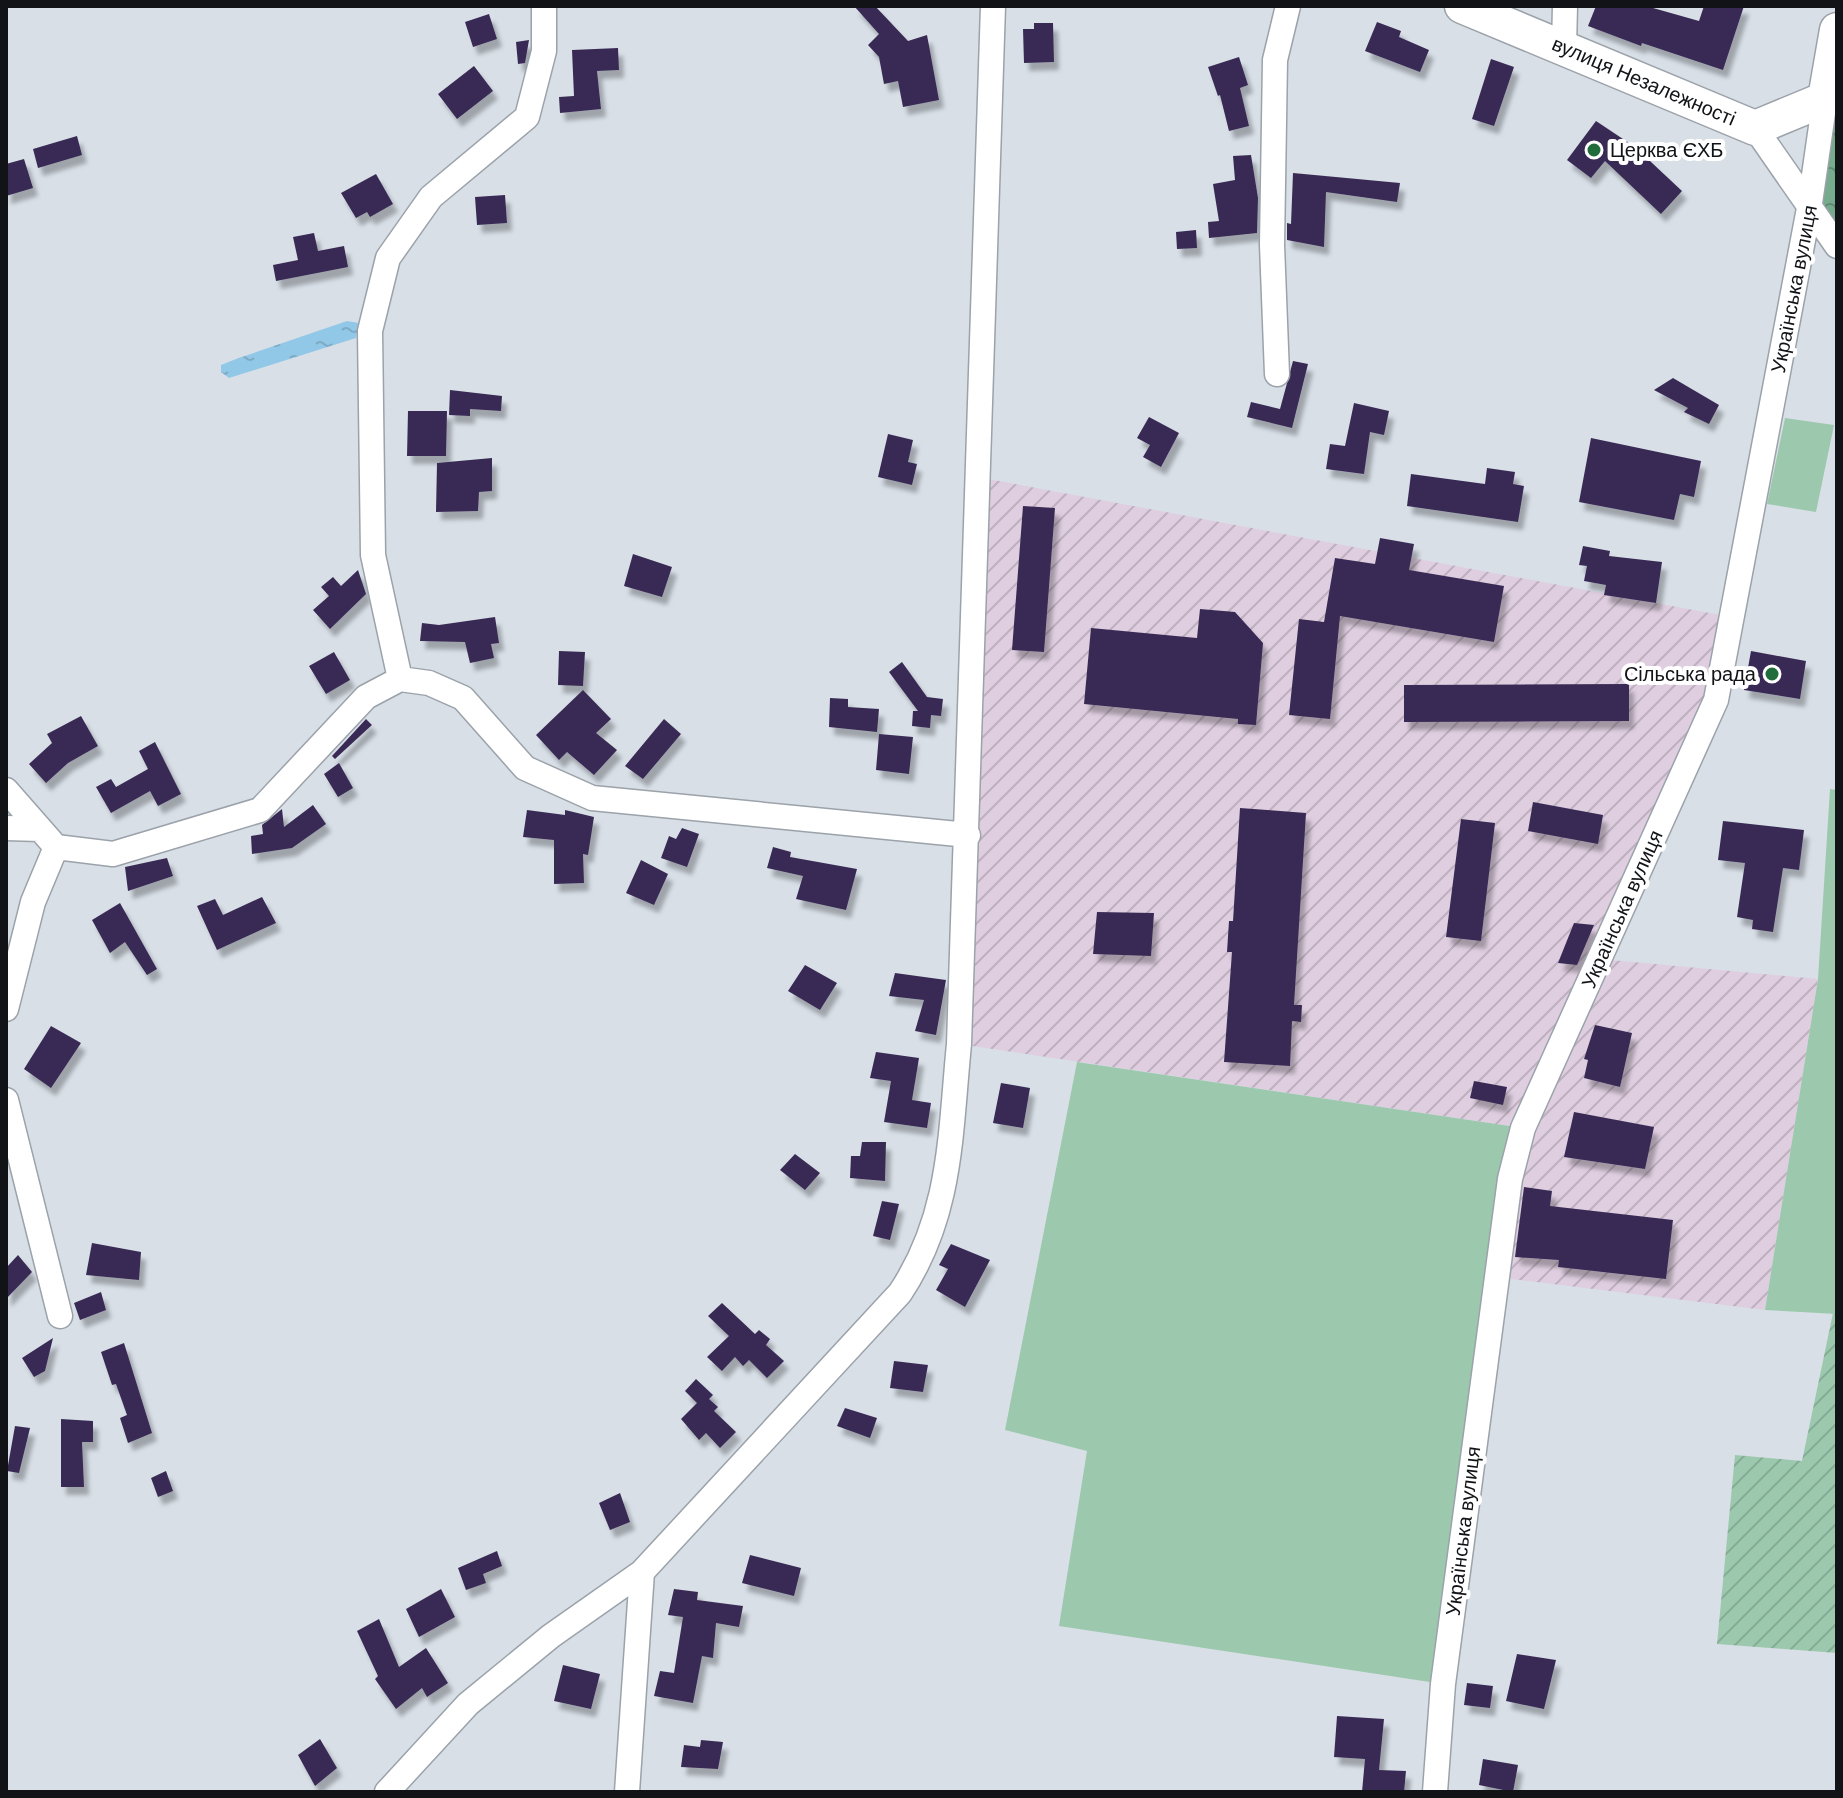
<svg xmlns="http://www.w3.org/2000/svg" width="1843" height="1798" viewBox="0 0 1843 1798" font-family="'DM Sans',sans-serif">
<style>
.industrial{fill:url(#industrial-furrows)}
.green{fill:#9cc9ae}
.forest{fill:url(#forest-crowns)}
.garden{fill:url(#garden-furrows)}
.water{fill:url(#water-ripples)}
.building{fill:#392b54;filter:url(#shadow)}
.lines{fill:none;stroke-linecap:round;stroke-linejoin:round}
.street-casing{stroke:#9ba2aa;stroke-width:27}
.secondary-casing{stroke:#9ba2aa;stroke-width:37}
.street{stroke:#fff;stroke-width:24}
.secondary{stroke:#fff;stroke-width:34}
.poi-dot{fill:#206c3b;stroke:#fff;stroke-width:3}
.labels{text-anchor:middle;stroke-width:8;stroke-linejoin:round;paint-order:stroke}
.street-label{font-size:20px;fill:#111316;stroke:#fff}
.poi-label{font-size:20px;fill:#111316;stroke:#fff;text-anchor:start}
</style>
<defs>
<pattern id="industrial-furrows" width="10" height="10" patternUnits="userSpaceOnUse" patternTransform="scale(2)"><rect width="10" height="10" fill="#dfcee0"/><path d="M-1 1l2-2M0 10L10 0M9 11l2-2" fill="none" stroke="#beb0bf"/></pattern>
<pattern id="forest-crowns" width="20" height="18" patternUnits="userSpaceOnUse" patternTransform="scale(2)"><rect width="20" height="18" fill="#76ab8d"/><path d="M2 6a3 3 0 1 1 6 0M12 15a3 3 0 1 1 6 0" fill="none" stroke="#5f8a72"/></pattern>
<pattern id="garden-furrows" width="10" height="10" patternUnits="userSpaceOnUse" patternTransform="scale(2)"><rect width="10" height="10" fill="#9cc9ae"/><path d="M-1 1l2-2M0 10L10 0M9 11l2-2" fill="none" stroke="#85ac95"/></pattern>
<pattern id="water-ripples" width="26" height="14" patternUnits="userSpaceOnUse" patternTransform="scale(2)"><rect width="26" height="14" fill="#92c8e7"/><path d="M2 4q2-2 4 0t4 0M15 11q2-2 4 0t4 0" fill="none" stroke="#7dabc5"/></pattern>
<filter id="shadow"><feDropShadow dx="5" dy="8" stdDeviation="2" flood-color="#0004"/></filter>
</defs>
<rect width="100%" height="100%" fill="#d8dfe7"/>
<path class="industrial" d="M977,477L1731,617L1716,700L1600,959L1818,979L1765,1310L1496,1277L1523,1128L959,1044Z"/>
<path class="green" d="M1785,418L1834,425L1816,512L1767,504Z
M1830,789L1837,790V1314L1765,1310L1818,979Z
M1077,1062L1523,1128L1443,1684L1059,1626L1087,1451L1005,1430Z"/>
<path class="forest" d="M1825,99L1837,106V246L1810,203Z"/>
<path class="garden" d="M1833,1313L1837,1314V1653L1717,1644L1735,1455L1802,1461Z"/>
<path class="water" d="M347,321L359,323L356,338L229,378L221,372V365L236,359Z"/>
<path class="building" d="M854,6H875L908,41L927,35L939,100L903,107L898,81L884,84L879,57L868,45L879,34Z
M1596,6H1646L1699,21L1704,6H1744L1723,70L1642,43L1641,46L1588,26Z
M489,14L497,39L473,47L465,22Z
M1377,22L1401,31L1399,37L1429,50L1420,72L1365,51Z
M1034,23H1053L1054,62L1024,63L1023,29H1034Z
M529,40L525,63L518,64L516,42Z
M618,48L619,70L597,71L601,109L560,113L559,97L574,96L572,50Z
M1239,57L1248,85L1240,88L1249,126L1229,131L1220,95L1218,96L1208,67Z
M1491,59L1514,67L1494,126L1472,119Z
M474,66L493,91L457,119L438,94Z
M1596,121L1635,147L1682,191L1661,214L1605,161L1591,178L1567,160Z
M77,136L82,155L38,168L33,149Z
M1251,155L1258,198L1257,233L1209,238L1208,222L1219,221L1213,184L1235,180L1233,156Z
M24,159L33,188L6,196V164Z
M1293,173L1400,183L1397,202L1326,192L1324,247L1287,240V223L1291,224Z
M376,174L393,204L370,217L367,212L356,218L341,193Z
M505,195L507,223L477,225L475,197Z
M1196,230L1197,248L1177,249L1176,232Z
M314,233L318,251L344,246L348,267L276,281L273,265L298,260L293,237Z
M1293,361L1308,364L1292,428L1247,417L1251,402L1280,409Z
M1673,378L1719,405L1709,424L1684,412L1688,408L1654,390Z
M450,390L502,396L501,411L470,409V416L449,415Z
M1354,403L1389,411L1384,435L1370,432L1364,474L1326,469L1330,444L1345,446Z
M408,411H447L446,456H407Z
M1149,417L1179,433L1161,467L1143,457L1150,445L1137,438Z
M888,434L913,440L908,462L917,464L912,485L878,477Z
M1591,438L1701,461L1694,497L1680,494L1674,520L1579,502Z
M492,458V491L479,492L478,511L436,512L437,463Z
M1487,468L1515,472L1513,484L1524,486L1518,522L1407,506L1411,474L1485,484Z
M1023,506L1055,508L1044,652L1012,650Z
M1380,538L1414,544L1409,570L1504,586L1494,642L1340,616L1330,719L1289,715L1299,619L1324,622L1335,558L1375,564Z
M1583,546L1610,551L1609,556L1662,562L1656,603L1604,595L1606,585L1584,581L1587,566L1579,565Z
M633,554L672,567L662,597L624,586Z
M358,570L366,594L330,629L313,610L329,596L321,587L333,577L341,586Z
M1200,609L1235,612L1263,643L1256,725L1238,724V719L1084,704L1091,628L1197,638Z
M495,617L499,643L491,644L494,658L470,663L465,642L420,641L422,623L439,625Z
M559,651L585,652L583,686L558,685Z
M1751,651L1806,661L1800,699L1744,690Z
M334,652L350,680L326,694L309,666Z
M902,662L927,697L943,699L941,716L931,715L930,728L912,726L913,711H918L889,672Z
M1629,684V721L1404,722V685Z
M583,690L611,719L596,733L617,750L594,775L567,752L559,760L536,735Z
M830,698L848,699V707L879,709L877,732L829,727Z
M81,716L98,746L68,763L46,783L29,764L52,743L47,734Z
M366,719L372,725L335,759L332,756Z
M664,719L681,734L643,779L625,766Z
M879,734L913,737L909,774L876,770Z
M155,742L181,794L158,806L150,791L111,813L96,787L111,779L116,787L148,769L139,751Z
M339,763L353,788L338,797L324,774Z
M1533,802L1603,815L1598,844L1528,831Z
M313,805L326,824L292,848L252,854L251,836L263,834L262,825L282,809L284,827Z
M1240,808L1306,813L1294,1005H1302L1301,1022L1292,1021L1290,1066L1224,1062L1232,952H1227L1229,921H1233Z
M527,810L565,815V810L594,817L588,855L583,854L584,883L554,884V840L523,837Z
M1461,819L1495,823L1481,941L1446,937Z
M1723,821L1804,830L1799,870L1783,868L1773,932L1752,929L1753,920L1737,917L1745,863L1718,860Z
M682,828L699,834L687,867L661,858L669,836L676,839Z
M773,847L791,852L790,857L857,869L846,910L796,899L803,876L767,868Z
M167,858L173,876L128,891L125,867Z
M641,860L668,874L654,905L626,893Z
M262,897L276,923L217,950L197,906L215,899L223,915Z
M120,903L157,969L147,975L125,942L110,953L92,920Z
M1097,912L1154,913L1151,956L1093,954Z
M1574,923L1594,925L1577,965L1558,963Z
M805,965L837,983L820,1010L788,991Z
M895,973L946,980L936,1035L915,1031L924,1000L889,996Z
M1595,1025L1632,1033L1620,1087L1584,1078L1588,1060L1584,1059Z
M51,1026L81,1043L51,1088L24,1069Z
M876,1052L919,1058L912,1100L931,1103L927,1128L884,1122L891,1081L870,1078Z
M1474,1081L1507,1087L1503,1105L1470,1098Z
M1001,1083L1030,1088L1023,1128L993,1123Z
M1574,1112L1654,1127L1645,1169L1564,1157Z
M862,1142H886L885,1181L850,1178L851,1156H860Z
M795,1154L820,1173L805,1190L780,1170Z
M1524,1187L1552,1191L1550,1206L1673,1220L1666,1279L1558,1267L1559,1260L1515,1257Z
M882,1201L899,1204L890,1240L873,1236Z
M92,1243L141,1252L139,1280L86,1275Z
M951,1244L990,1260L965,1307L936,1290L948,1269L939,1265Z
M18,1255L32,1272L6,1299V1268Z
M101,1292L106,1310L80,1320L74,1303Z
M722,1303L755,1334L759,1330L770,1339L766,1345L784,1361L767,1378L749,1360L743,1366L735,1357L722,1371L707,1357L729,1336L708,1316Z
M53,1338L45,1371L34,1377L22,1358Z
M124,1343L152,1433L128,1443L120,1418L127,1415L116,1384L112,1385L101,1352Z
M894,1361L928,1365L923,1392L890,1388Z
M696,1379L713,1395L709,1399L718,1407L714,1411L736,1432L720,1448L706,1433L699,1440L681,1419L697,1403L685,1391Z
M845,1408L877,1418L870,1438L837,1426Z
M61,1419L93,1421V1442H82L84,1487H61Z
M15,1426L30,1428L19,1473L7,1471Z
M166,1471L173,1491L158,1497L151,1478Z
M620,1493L630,1522L610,1530L599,1503Z
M497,1551L502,1566L483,1574L486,1583L466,1590L458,1568Z
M750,1555L801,1568L794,1596L742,1583Z
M441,1589L455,1617L419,1637L406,1609Z
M674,1589L698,1592L697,1600L743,1606L739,1627L716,1623L713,1658L702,1656L693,1703L654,1696L660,1671L674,1673L683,1617L668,1615Z
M379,1619L399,1667L426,1648L448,1683L427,1697L422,1688L396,1709L375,1679L378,1676L357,1631Z
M1517,1654L1556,1660L1544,1709L1506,1701Z
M563,1665L600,1674L591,1709L554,1701Z
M1467,1683L1493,1686L1490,1708L1464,1705Z
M1337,1716L1384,1719L1379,1770L1406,1771L1404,1792H1362L1365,1759L1334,1757Z
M320,1739L337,1768L315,1786L298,1755Z
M701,1740L723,1742L718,1769L681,1767L684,1745L700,1747Z
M1483,1759L1518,1765L1513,1792L1479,1785Z"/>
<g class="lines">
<g class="street-casing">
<path id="street" d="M1564,47L1565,6
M1755,128L1837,246
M1277,374L1272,245L1275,60L1288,6
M400,679L373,555L370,331L388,258L431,197L527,117L544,51V6
M6,790L56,847
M6,828L40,829
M56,847L113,854L260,810L366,697L400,679L429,683L463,698L525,768L592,798L968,835
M6,1009L33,902L56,847
M6,1100L60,1316
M387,1792L468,1704L551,1636L642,1572L900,1293C952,1215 950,1134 959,1044L993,6
M627,1792L642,1572
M1435,1792L1443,1684L1510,1179L1523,1128L1716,700L1810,203L1825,99"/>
</g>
<g class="secondary-casing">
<path id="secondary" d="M1462,6L1755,128L1825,99L1837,30"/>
</g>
<use href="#street" class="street"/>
<use href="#secondary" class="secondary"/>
</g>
<g class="poi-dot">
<circle cx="1594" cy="150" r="8"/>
<circle cx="1772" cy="674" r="8"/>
</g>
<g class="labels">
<g class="street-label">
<text transform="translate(1644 81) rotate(23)" y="7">вулиця Незалежності</text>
<text transform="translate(1794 289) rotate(-79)" y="7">Українська вулиця</text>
<text transform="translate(1622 909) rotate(-66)" y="7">Українська вулиця</text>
<text transform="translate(1463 1531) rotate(-83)" y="7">Українська вулиця</text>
</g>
<g class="poi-label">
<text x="1610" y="157">Церква ЄХБ</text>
<text x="1756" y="681" text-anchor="end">Сільська рада</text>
</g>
</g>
<rect width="1843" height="1798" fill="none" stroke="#111316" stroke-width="16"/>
</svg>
